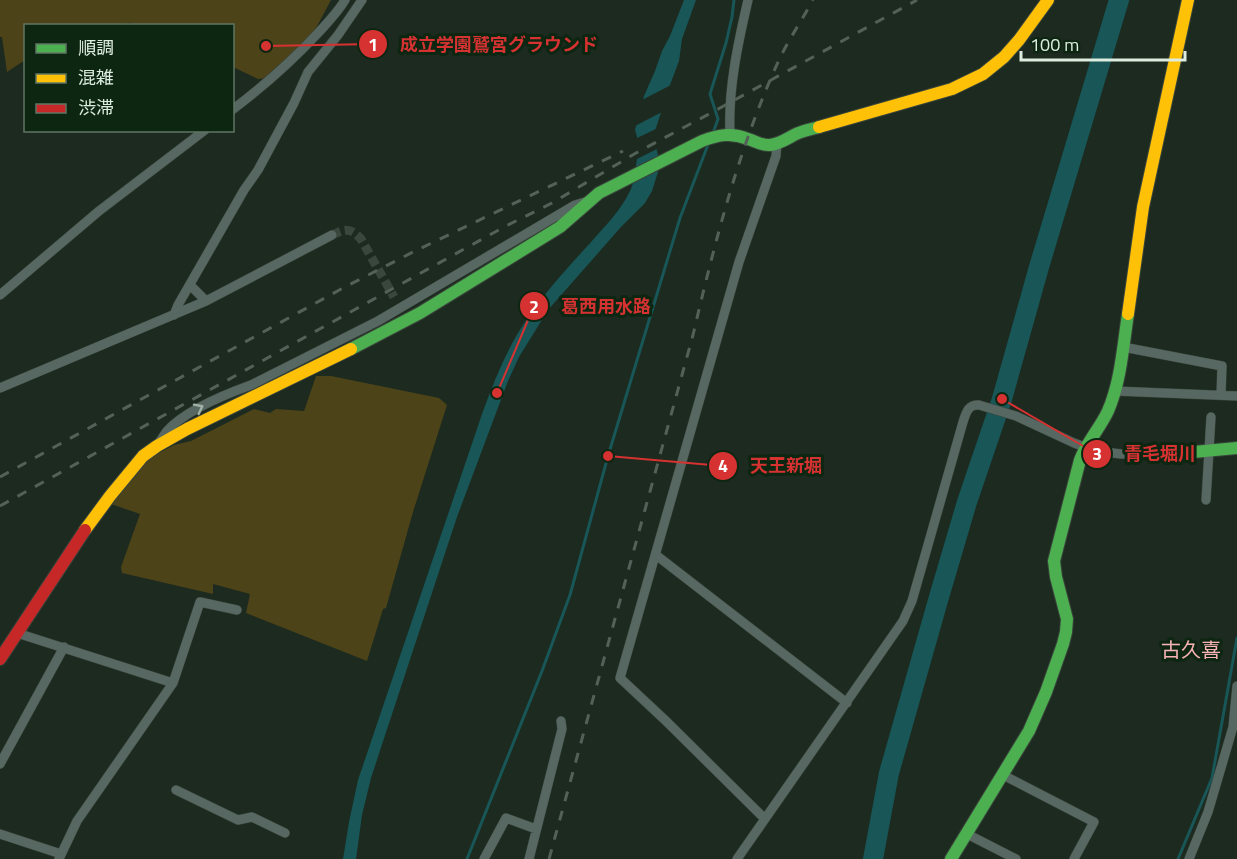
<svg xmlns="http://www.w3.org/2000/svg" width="1237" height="859" viewBox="0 0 1237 859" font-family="'Titillium Web','Noto Sans JP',sans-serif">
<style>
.green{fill:#4c4318}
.water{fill:#185657}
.pier{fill:#1d2a1f}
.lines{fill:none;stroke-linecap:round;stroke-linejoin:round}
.stream{stroke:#185657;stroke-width:3}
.river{stroke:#185657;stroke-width:20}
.street-tunnel{stroke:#3a473c;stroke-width:9;stroke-dasharray:9 4.5;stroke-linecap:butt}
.street-casing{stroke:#39443b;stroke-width:10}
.fast-casing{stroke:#39443b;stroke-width:14}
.slow-casing{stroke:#39443b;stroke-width:14}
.jam-casing{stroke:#39443b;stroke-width:14}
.street{stroke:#576862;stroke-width:9}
.fast{stroke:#4caf50;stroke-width:12}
.slow{stroke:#ffc107;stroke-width:12}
.jam{stroke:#c62828;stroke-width:12}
.rail{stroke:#546159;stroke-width:3;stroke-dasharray:10 10;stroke-linecap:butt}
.oneway{stroke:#a1b1a7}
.labels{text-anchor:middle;stroke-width:6;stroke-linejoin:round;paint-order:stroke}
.quarter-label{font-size:20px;fill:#f8b3b6;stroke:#0d2612}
.leader{fill:none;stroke:#d63231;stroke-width:2}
.callout-dot{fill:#d63231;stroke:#0d2612;stroke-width:2}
.mark-label{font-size:18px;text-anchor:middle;font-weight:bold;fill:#fff}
.callout-label{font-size:18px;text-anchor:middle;font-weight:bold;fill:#d63231;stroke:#0d2612;stroke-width:6;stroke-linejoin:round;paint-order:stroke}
</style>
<rect width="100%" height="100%" fill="#1d2a1f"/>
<path class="green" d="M0,0H331L315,30L267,78L258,79L233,67L232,26H137L130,23L108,26H26L25,60L7,72L2,37H0Z
M316,376H331L439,398L447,405L413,512L386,608L383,609L367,661L246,613L250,594L213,584V594L122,573L121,567L140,514L111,504L148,459L174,445L191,441L254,409L270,413L276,409L304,411Z"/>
<path class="water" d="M684,0H696L682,39L679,61L670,85L654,134L658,156V172L652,191L645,203L621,227L548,310L519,357L508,381L457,517L371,778L362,815L356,859H343L349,822L358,780L482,414C494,381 507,348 527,319C546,291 569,266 592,241C606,225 621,210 630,191C635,181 635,170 637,159L639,157L637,137L635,130L644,96L655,71L662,51L670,36Z"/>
<path class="pier" d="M671,85L662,112L633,127L640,101Z
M658,128L657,134L659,148L637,159L635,139Z"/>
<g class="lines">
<path class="stream" d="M713,133L718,119L710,94L726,43L732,17L734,0
M467,859L542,671L570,595L608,456L680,218L709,142
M1178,859L1212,778L1237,638"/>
<path class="river" d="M873,859L889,773L939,597L967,502L1002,399L1039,267L1119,0"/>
<path class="street-tunnel" d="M332,235C345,229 350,227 361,239L394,297"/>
<g class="street-casing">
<path id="street" d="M232,110C264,86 292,61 319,32C328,22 338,12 345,0
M730,133C728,89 738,43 748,0
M190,285L206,301
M0,295L99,211L205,130
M174,315L178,305L244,190L258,170L294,103L308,72L338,35L362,0
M1123,347L1222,366L1221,395
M0,388L206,301L332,235
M1115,391L1237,396
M158,444C161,440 164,435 167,431C185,411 226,394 251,385L378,321L575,205L588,201
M1206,500L1211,417
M656,555L847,703
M17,633L173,683
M0,764L64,647
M1003,775L1094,822L1074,859
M176,790L238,820L252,817L285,833
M765,819L666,721L620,678L739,262L776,156L777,143
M0,834L61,854
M967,834L1016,859
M59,859L77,821L173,683L200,602L237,610
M484,859L506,818L536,829
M529,859L562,729L561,721
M737,859L903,621L912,601L963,422C966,413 968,404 979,405L1016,416L1074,443L1096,451L1121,454H1172
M1189,859L1208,812L1233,727L1237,686"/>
</g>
<g class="fast-casing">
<path id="fast" d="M351,349L420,313L560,227L599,193L702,141C718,135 731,132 748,139C755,141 762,146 770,145C780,144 788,138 796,134C803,131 812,129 819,127
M1172,454L1237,448
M951,859L1029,731L1046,692L1063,644L1066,632L1067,619L1056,577L1054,561L1080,460C1087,442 1100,428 1108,411C1121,381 1123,346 1128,314"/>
</g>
<g class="slow-casing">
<path id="slow" d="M819,127L952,89L983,74L1004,57L1019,40L1048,0
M1128,314L1143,207L1188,0
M85,530L110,496L143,456L157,446L187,429L351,349"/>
</g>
<g class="jam-casing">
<path id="jam" d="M0,659L85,530"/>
</g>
<use href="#street" class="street"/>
<use href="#fast" class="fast"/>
<use href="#slow" class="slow"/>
<use href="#jam" class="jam"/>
<path class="rail" d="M0,477L343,288L413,252L623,151
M0,506L504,227L552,203L636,153L709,114L917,0
M549,859L693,335C715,241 739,147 779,60C789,39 802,20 813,0"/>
</g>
<defs><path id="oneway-chevron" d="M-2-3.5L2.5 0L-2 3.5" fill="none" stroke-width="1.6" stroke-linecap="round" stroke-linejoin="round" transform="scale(1.5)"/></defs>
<use class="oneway" href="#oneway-chevron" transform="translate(199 408) rotate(-27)"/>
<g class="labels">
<g class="quarter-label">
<text x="1191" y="657">古久喜</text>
</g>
</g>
<path class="leader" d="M266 46L373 44M497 393L534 306M1002 399L1097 454M608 456L723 466"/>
<g class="callout-dot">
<circle cx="266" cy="46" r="6"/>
<circle cx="497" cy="393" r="6"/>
<circle cx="1002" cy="399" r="6"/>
<circle cx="608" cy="456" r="6"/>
<circle cx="373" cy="44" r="15"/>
<circle cx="534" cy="306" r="15"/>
<circle cx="1097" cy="454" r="15"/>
<circle cx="723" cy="466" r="15"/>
</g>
<g class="mark-label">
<text x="373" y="51">1</text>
<text x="534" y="313">2</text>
<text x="1097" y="460">3</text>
<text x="723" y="472">4</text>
</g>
<g class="callout-label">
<text x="499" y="51">成立学園鷲宮グラウンド</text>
<text x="606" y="313">葛西用水路</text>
<text x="1160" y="460">青毛堀川</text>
<text x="786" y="472">天王新堀</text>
</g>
<rect x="24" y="24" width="210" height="108" fill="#0d2612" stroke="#607664" stroke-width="1.5"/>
<rect x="36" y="44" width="30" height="9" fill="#4caf50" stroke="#607664" stroke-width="1.5"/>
<text x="78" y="54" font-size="18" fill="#ddeddf">順調</text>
<rect x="36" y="74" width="30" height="9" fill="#ffc107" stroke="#607664" stroke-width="1.5"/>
<text x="78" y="84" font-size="18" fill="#ddeddf">混雑</text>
<rect x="36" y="104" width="30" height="9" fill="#c62828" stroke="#607664" stroke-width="1.5"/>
<text x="78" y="114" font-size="18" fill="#ddeddf">渋滞</text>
<path d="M1021 51v9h164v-9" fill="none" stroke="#ddeddf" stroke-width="3"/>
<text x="1030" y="51" font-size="18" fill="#ddeddf" stroke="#0d2612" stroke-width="4.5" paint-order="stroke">100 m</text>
</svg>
